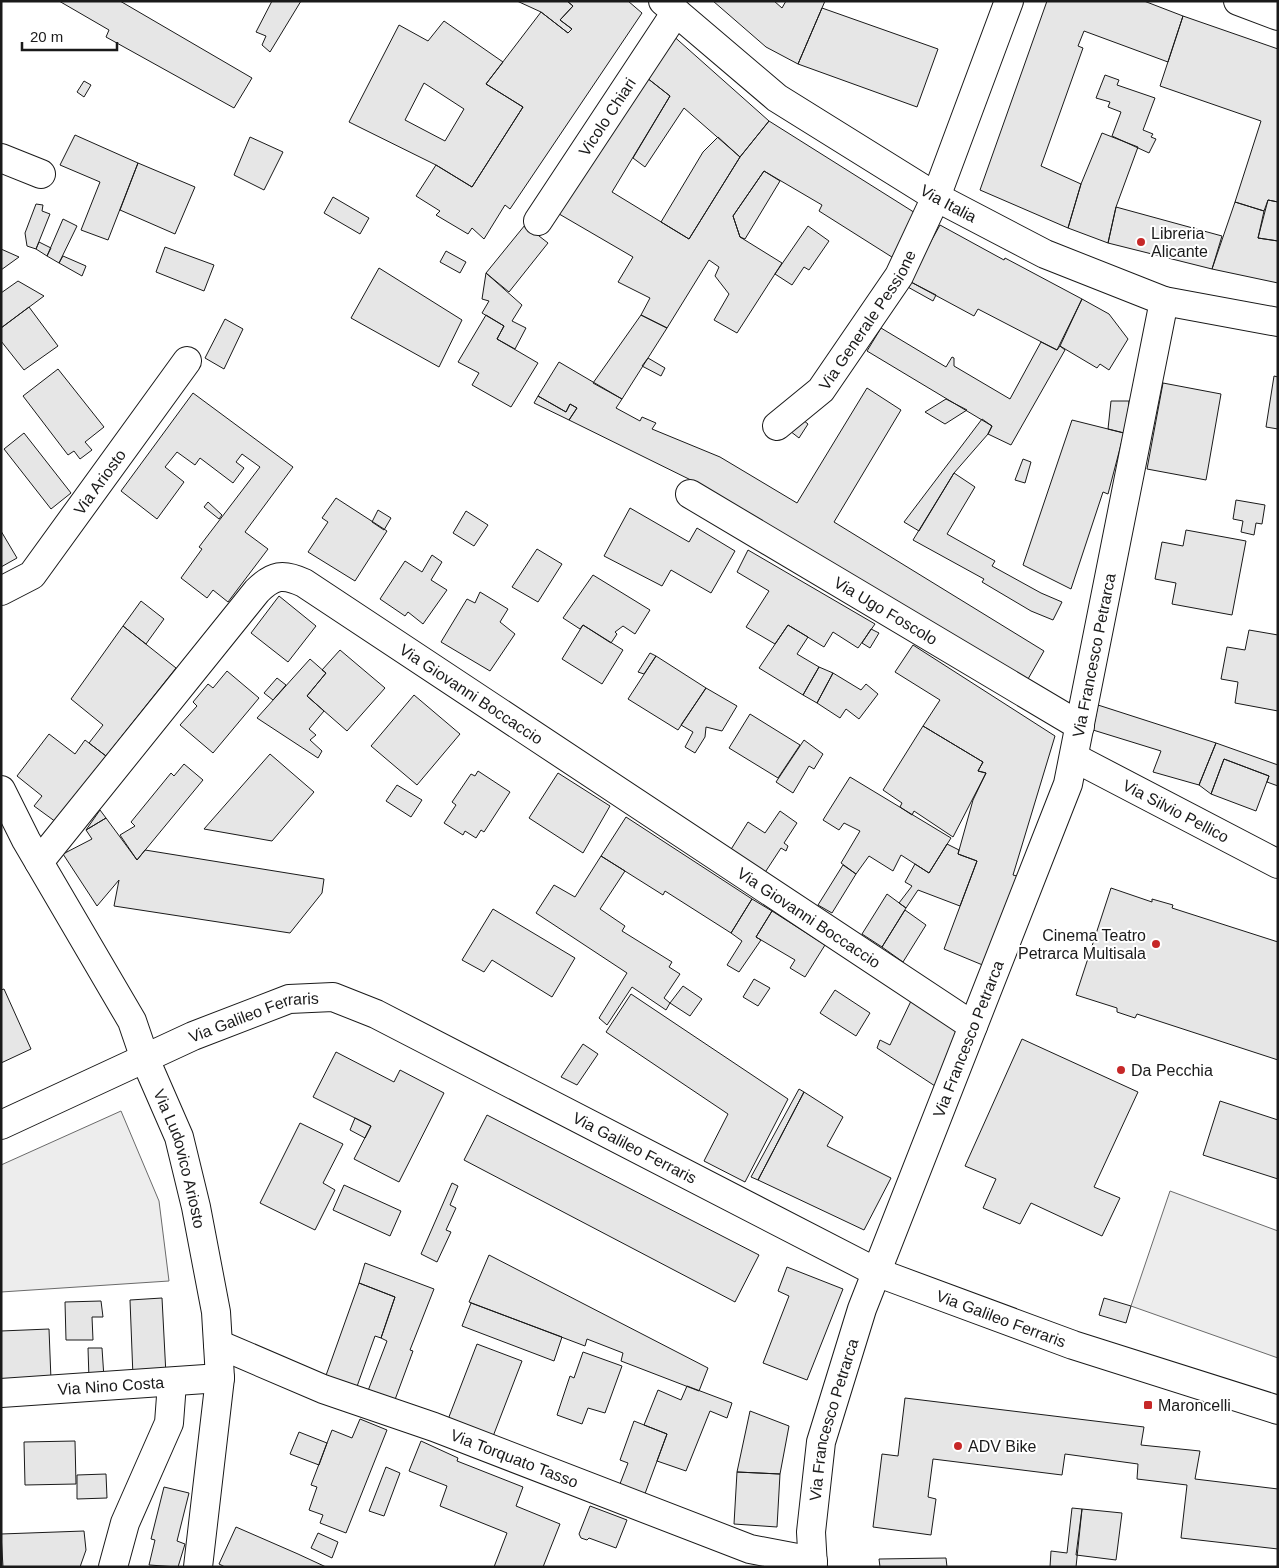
<svg xmlns="http://www.w3.org/2000/svg" width="1279" height="1568" viewBox="0 0 1279 1568" font-family="Helvetica,sans-serif">
<style>
.parking{fill:#ededed;stroke:#6a6a6a}
.building{fill:#e6e6e6;stroke:#1a1a1a;fill-rule:evenodd}
.lines{fill:none;stroke-linecap:round;stroke-linejoin:round}
.minor-casing{stroke:#1a1a1a;stroke-width:30}
.major-casing{stroke:#1a1a1a;stroke-width:30}
.minor{stroke:#fff;stroke-width:28}
.major{stroke:#fff;stroke-width:28}
.poi-dot{fill:#c62828;stroke:#fff;stroke-width:2}
.labels{text-anchor:middle;stroke-width:4;stroke-linejoin:round;paint-order:stroke}
.street-label{font-size:16px;fill:#1a1a1a;stroke:#fff}
.poi-label{font-size:16px;fill:#1a1a1a;stroke:#fff;text-anchor:start}
</style>
<rect width="100%" height="100%" fill="#fff"/>
<path class="parking" d="M121,1111L159,1201L169,1281L1,1292V1165Z
M1170,1191L1278,1231V1358L1131,1306Z"/>
<path class="building" d="M59,1H120L252,78L234,108L106,37L109,30Z
M272,1H301L270,52L262,45L266,36L256,32Z
M517,1H567L573,6L560,20L572,29L568,33L541,12Z
M567,1H628L642,13L510,209L505,205L484,239L472,228L468,234L436,215L440,211L416,196L436,165L472,187L523,107L486,84L541,12L568,33L572,29L560,20L573,6Z
M713,1H774L782,8L786,1H825L798,64L766,47Z
M1047,1H1144L1183,16L1168,62L1084,31L1078,46L1083,48L1041,166L1081,184L1068,228L980,190Z
M822,8L938,49L917,107L798,64Z
M1183,16L1278,49V202L1268,200L1264,211L1235,202L1261,121L1160,86Z
M444,21L503,62L486,84L523,107L472,187L436,165L349,122L399,25L428,41ZM424,83L464,109L445,141L405,120Z
M670,33L769,121L740,157L684,108L645,167L633,158L670,96L642,74Z
M642,74L670,96L612,192L689,239L740,157L769,121L920,216L895,259L819,211L822,205L764,171L733,216L740,237L782,263L737,333L714,320L729,294L715,276L719,267L709,260L667,328L641,315L650,298L618,282L633,257L554,211Z
M1105,75L1119,80L1117,85L1155,98L1143,130L1153,134L1151,137L1156,139L1149,153L1112,136L1121,112L1108,107L1110,102L1096,98Z
M84,81L91,85L84,97L77,92Z
M1102,133L1138,147L1116,207L1108,243L1068,228L1081,184Z
M75,135L138,163L108,240L81,230L100,182L60,165Z
M250,137L283,152L264,190L234,175Z
M718,137L740,157L689,239L661,222L703,152Z
M138,163L195,187L175,234L120,210Z
M764,171L780,181L745,239L740,237L733,216Z
M333,197L369,218L360,234L324,213Z
M1268,200L1278,202V241L1258,238Z
M1235,202L1264,211L1258,238L1278,241V283L1212,269Z
M36,204L43,205L42,211L50,214L36,249L27,246L25,233Z
M1116,207L1222,236L1212,269L1108,243Z
M63,219L77,226L59,263L47,256Z
M525,225L548,243L509,292L486,273Z
M940,225L1004,260L1005,258L1082,299L1057,350L978,309L974,316L909,281Z
M808,226L829,241L809,270L804,267L792,285L775,274Z
M39,242L51,248L47,256L36,249Z
M165,247L214,265L204,291L156,272Z
M1,249L19,257L1,270Z
M446,251L466,262L460,273L440,262Z
M63,256L86,266L82,276L59,263Z
M379,268L462,320L439,367L351,318Z
M486,273L522,305L512,321L526,328L515,349L497,339L504,326L482,313L489,301L482,299Z
M18,281L44,296L1,328V293Z
M909,281L936,295L933,301L906,286Z
M1082,299L1109,314L1128,339L1109,370L1100,364L1097,368L1060,346Z
M29,307L58,346L24,370L1,341V328Z
M486,315L504,326L497,339L538,363L511,407L472,385L479,373L458,362Z
M641,315L667,328L622,399L593,383Z
M225,319L243,329L224,369L205,358Z
M881,328L946,367L952,357L954,358V366L1010,399L1041,342L1057,350L1060,346L1065,350L1011,445L988,434L992,426L867,351Z
M648,358L665,368L661,376L642,366Z
M559,362L622,399L616,408L640,421L642,417L656,423L652,429L720,457L797,503L867,388L901,410L834,522L1044,651L1024,686L701,485L569,420L577,408L570,404L566,412L538,396Z
M58,369L104,427L85,442L92,450L80,459L74,451L68,455L23,396Z
M1274,376L1278,377V429L1266,427Z
M1163,383L1221,394L1206,480L1147,469Z
M193,393L293,467L245,532L268,549L228,602L213,590L207,598L181,578L202,549L199,547L260,467L242,454L236,462L244,468L233,483L200,458L195,465L177,452L165,467L184,482L157,519L121,491Z
M538,396L566,412L570,404L577,408L569,420L534,403Z
M946,399L967,410L945,424L925,412Z
M1111,401H1129L1127,426L1124,433L1108,429Z
M982,419L992,426L988,434L954,473L919,531L904,522Z
M803,420L808,424L799,438L790,431Z
M1072,420L1124,433L1108,494L1103,492L1071,589L1023,565Z
M24,433L71,493L51,509L4,449Z
M1023,459L1031,462L1025,483L1015,480Z
M954,473L975,487L947,534L995,561L992,566L1041,593L1062,602L1053,620L1031,611L982,582L984,579L913,540Z
M336,498L387,531L355,581L308,552L328,522L322,518Z
M1236,500L1265,505L1262,524L1256,523L1254,535L1241,532L1243,521L1233,519Z
M208,502L222,515L219,519L204,507Z
M630,508L689,542L697,528L735,551L711,593L671,570L662,586L604,556Z
M378,510L391,518L384,530L372,522Z
M466,511L488,525L474,546L453,533Z
M1186,530L1246,541L1232,615L1172,604L1176,583L1155,579L1162,542L1183,546Z
M1,531L17,558L1,567Z
M537,549L562,564L538,602L512,587Z
M748,550L875,624L858,648L833,632L824,647L788,625L775,644L746,627L769,591L737,572Z
M432,555L442,562L431,580L447,590L423,624L408,612L405,616L380,599L405,561L422,572Z
M593,575L650,610L635,634L623,626L615,632L617,634L611,643L583,625L580,629L563,618Z
M480,592L508,609L500,622L515,634L490,671L441,642L467,599L475,603Z
M279,596L316,626L288,662L251,633Z
M141,601L164,619L146,644L123,626Z
M583,625L623,650L602,684L562,659Z
M788,625L808,637L797,654L819,667L803,695L759,668Z
M123,626L176,668L106,756L89,743L103,725L71,699Z
M871,629L879,633L870,648L862,643Z
M1249,630L1278,635V711L1235,703L1238,682L1221,679L1227,647L1245,650Z
M913,645L1055,736L1013,875L1017,876L985,966L944,949L977,861L958,854L973,800L986,773L978,771L983,762L923,726L940,700L895,672Z
M340,650L385,688L347,731L307,696L326,673L322,670Z
M650,653L656,656L644,674L638,672Z
M656,656L706,688L678,730L628,699Z
M310,659L326,673L307,696L324,711L309,729L316,735L310,740L322,751L318,758L257,718Z
M819,667L833,673L817,703L803,695Z
M227,671L259,698L213,753L180,725L197,706L193,702L208,684L213,688Z
M833,673L861,690L866,684L878,694L859,719L846,709L840,718L817,703Z
M277,678L286,685L273,700L264,693Z
M706,688L737,706L722,731L706,727L705,737L695,753L685,747L693,732L681,725Z
M414,695L460,734L417,785L371,746Z
M1098,705L1216,743L1199,785L1153,772L1161,751L1093,730Z
M750,714L800,745L778,778L729,748Z
M923,726L983,762L978,771L986,773L953,837L914,811L912,815L900,807L902,803L883,790Z
M49,734L75,754L85,740L106,756L56,822L34,806L42,796L17,776Z
M804,740L823,754L814,769L809,766L793,793L776,782Z
M1216,743L1278,765V786L1267,782L1269,776L1224,759L1211,794L1199,785Z
M270,754L314,792L272,841L204,829Z
M1224,759L1269,776L1256,811L1211,794Z
M184,764L203,780L137,860L120,835L135,826L131,822L171,773L174,776Z
M478,771L510,792L484,832L481,830L476,838L465,831L463,835L444,823L456,805L452,802L471,774L475,776Z
M558,773L610,806L583,853L529,818Z
M850,777L951,838L929,873L901,855L893,871L869,856L856,874L841,863L860,831L844,823L839,830L823,820Z
M397,785L422,800L411,817L386,801Z
M100,810L106,818L86,830Z
M780,811L797,823L784,843L788,846L786,851L781,848L764,874L730,851L748,822L765,833Z
M626,817L752,899L731,933L665,891L663,895L601,856Z
M106,818L137,860L145,850L324,879L322,893L290,933L114,906L119,880L97,906L63,854L92,839L86,830Z
M947,844L959,850L958,854L977,861L960,906L918,890L906,908L899,903L912,886L905,882L915,864L929,873Z
M601,856L625,871L600,909L625,926L622,931L672,962L669,967L680,974L664,998L670,1003L666,1010L632,987L607,1025L599,1018L627,973L536,913L554,885L575,897Z
M843,865L856,874L832,913L818,905Z
M1111,888L1152,902V899L1173,905L1172,908L1278,942V1060L1137,1014L1135,1018L1117,1012V1008L1076,995Z
M887,894L906,908L882,947L862,934Z
M752,899L772,911L756,937L761,940L739,972L727,965L742,941L731,933Z
M493,909L575,958L552,997L492,960L484,972L462,960Z
M905,910L926,925L903,962L882,947Z
M772,911L825,945L805,977L790,968L795,960L756,937Z
M754,979L770,988L758,1006L743,997Z
M683,986L702,999L690,1016L670,1003Z
M4,989L31,1049L1,1063V990Z
M835,990L870,1013L856,1036L820,1013Z
M631,994L788,1099L745,1182L704,1161L728,1114L606,1032Z
M911,1001L958,1033L935,1086L877,1048L880,1040L890,1045Z
M1022,1039L1138,1092L1094,1187L1120,1198L1102,1236L1031,1203L1020,1224L983,1208L996,1179L965,1166Z
M583,1044L598,1054L577,1085L561,1077Z
M336,1052L394,1082L400,1070L444,1093L399,1182L354,1159L371,1126L313,1097Z
M799,1089L804,1092L758,1180L751,1177Z
M804,1092L843,1117L827,1146L891,1178L864,1230L758,1180Z
M1220,1101L1278,1120V1179L1203,1155Z
M487,1115L759,1255L735,1302L464,1160Z
M355,1118L371,1126L365,1138L350,1130Z
M300,1123L343,1144L323,1183L335,1190L315,1230L260,1203Z
M452,1183L458,1186L450,1205L456,1208L446,1230L451,1232L437,1262L421,1254Z
M344,1185L401,1211L390,1236L333,1210Z
M489,1255L708,1368L699,1391L621,1361L623,1353L587,1339L585,1346L469,1302Z
M365,1263L434,1289L410,1350L413,1351L393,1405L366,1396L387,1341L381,1338L395,1297L359,1283Z
M787,1267L843,1289L807,1380L763,1363L789,1296L778,1291Z
M359,1283L395,1297L381,1338L375,1336L355,1392L324,1381Z
M162,1298L166,1375L133,1377L130,1300Z
M1104,1298L1131,1306L1126,1323L1099,1315Z
M101,1301L103,1317H92L93,1340H66L65,1302Z
M471,1303L562,1337L554,1361L462,1326Z
M49,1329L51,1380L1,1383V1331Z
M477,1344L522,1361L492,1439L447,1422Z
M88,1348H102L104,1378L89,1379Z
M583,1352L622,1366L605,1413L588,1408L582,1424L557,1415L570,1376L574,1378Z
M687,1386L732,1403L727,1418L710,1411L686,1471L657,1461L667,1434L644,1425L658,1390L681,1400Z
M905,1398L1144,1427L1141,1445L1200,1451L1195,1479L1278,1489V1549L1181,1538L1187,1485L1137,1479L1138,1464L1065,1454L1062,1475L933,1459L928,1497L936,1499L931,1535L873,1527L882,1454L898,1456Z
M750,1411L789,1426L780,1474L737,1472Z
M360,1419L387,1430L346,1533L320,1523L323,1515L309,1510L317,1487L311,1485L332,1430L352,1438Z
M634,1421L667,1434L643,1499L618,1489L628,1463L620,1460Z
M299,1432L327,1443L319,1465L290,1454Z
M75,1441L76,1484L25,1485L24,1442Z
M421,1441L458,1458L457,1461L523,1487L516,1506L560,1524L543,1567H494L507,1533L440,1506L447,1486L409,1471Z
M386,1467L400,1473L384,1516L369,1511Z
M737,1472L780,1474L777,1527L734,1524Z
M106,1474L107,1498L77,1499V1475Z
M164,1487L189,1493L177,1541L185,1544L178,1567L149,1565L155,1540L151,1539Z
M590,1506L627,1520L616,1548L589,1538L587,1540L581,1538L579,1534Z
M1072,1508L1082,1509L1076,1567H1050L1051,1551L1067,1553Z
M1082,1509L1122,1513L1116,1560L1076,1555Z
M236,1527L298,1554L326,1567H225L219,1564Z
M84,1531L86,1550L80,1567H3L1,1534Z
M318,1533L338,1542L332,1558L311,1548Z
M946,1558L947,1567H880L879,1559Z"/>
<g class="lines">
<g class="minor-casing">
<g id="minor">
<path id="s1" d="M663,1L777,98L936,197L1045,254L1164,301L1278,322"/>
<path d="M1238,1L1278,16"/>
<path d="M1,158L41,174"/>
<path id="s2" d="M538,221L676,12"/>
<path id="s3" d="M777,426L821,390L899,276L936,197L1009,1"/>
<path id="s4" d="M690,494L1080,726"/>
<path id="s5" d="M1,591L32,575L187,361"/>
<path id="s6" d="M1075,758L1278,864"/>
<path id="s7" d="M1,790L26,840L132,1021L145,1059L179,1137L196,1207L216,1312L220,1378L198,1567"/>
<path id="s8" d="M39,862L257,591C273,575 283,573 304,583L973,1026"/>
<path id="s9" d="M218,1344L323,1389L434,1427L750,1549L813,1561"/>
<path id="s10" d="M1,1393L220,1378"/>
<path d="M113,1567L125,1523L169,1423L172,1383"/>
<path id="s11" d="M813,1567L811,1532L821,1442L862,1309L1068,784L1164,301"/>
</g>
</g>
<g class="major-casing">
<g id="major">
<path id="s12" d="M1,1125L193,1036L289,999L333,997L376,1014L876,1272L1073,1345L1278,1410"/>
</g>
</g>
<use href="#minor" class="minor"/>
<use href="#major" class="major"/>
</g>
<g class="poi-dot">
<circle cx="1141" cy="242" r="5"/>
<circle cx="1156" cy="944" r="5"/>
<circle cx="1121" cy="1070" r="5"/>
<rect x="1143" y="1400" width="10" height="10" rx="2.5"/>
<circle cx="958" cy="1446" r="5"/>
</g>
<g class="labels">
<g class="street-label">
<text dy="6" stroke="none"><textPath href="#s2" startOffset="125">Vicolo Chiari</textPath></text>
<text dy="6" stroke="none"><textPath href="#s1" startOffset="351">Via Italia</textPath></text>
<text dy="6" stroke="none"><textPath href="#s3" startOffset="141">Via Generale Pessione</textPath></text>
<text dy="6" stroke="none"><textPath href="#s5" startOffset="150">Via Ariosto</textPath></text>
<text dy="6" stroke="none"><textPath href="#s4" startOffset="228">Via Ugo Foscolo</textPath></text>
<text dy="6" stroke="none"><textPath href="#s11" startOffset="960">Via Francesco Petrarca</textPath></text>
<text dy="6" stroke="none"><textPath href="#s8" startOffset="601">Via Giovanni Boccaccio</textPath></text>
<text dy="6" stroke="none"><textPath href="#s6" startOffset="114">Via Silvio Pellico</textPath></text>
<text dy="6" stroke="none"><textPath href="#s8" startOffset="1006">Via Giovanni Boccaccio</textPath></text>
<text dy="6" stroke="none"><textPath href="#s12" startOffset="276">Via Galileo Ferraris</textPath></text>
<text dy="6" stroke="none"><textPath href="#s11" startOffset="555">Via Francesco Petrarca</textPath></text>
<text dy="6" stroke="none"><textPath href="#s12" startOffset="696">Via Galileo Ferraris</textPath></text>
<text dy="6" stroke="none"><textPath href="#s7" startOffset="412">Via Ludovico Ariosto</textPath></text>
<text dy="6" stroke="none"><textPath href="#s12" startOffset="1101">Via Galileo Ferraris</textPath></text>
<text dy="6" stroke="none"><textPath href="#s10" startOffset="110">Via Nino Costa</textPath></text>
<text dy="6" stroke="none"><textPath href="#s11" startOffset="150">Via Francesco Petrarca</textPath></text>
<text dy="6" stroke="none"><textPath href="#s9" startOffset="318">Via Torquato Tasso</textPath></text>
</g>
<g class="poi-label">
<text x="1151" y="239">Libreria<tspan x="1151" dy="18">Alicante</tspan></text>
<text x="1146" y="941" text-anchor="end">Cinema Teatro<tspan x="1146" dy="18">Petrarca Multisala</tspan></text>
<text x="1131" y="1076">Da Pecchia</text>
<text x="1158" y="1411">Maroncelli</text>
<text x="968" y="1452">ADV Bike</text>
</g>
</g>
<rect width="1279" height="1568" fill="none" stroke="#1a1a1a" stroke-width="5"/>
<path d="M22 42v8h95v-8" fill="none" stroke="#1a1a1a" stroke-width="2.5"/>
<text x="30" y="42" font-size="15" fill="#1a1a1a" stroke="#ffffff" stroke-width="4" paint-order="stroke">20 m</text>
</svg>
